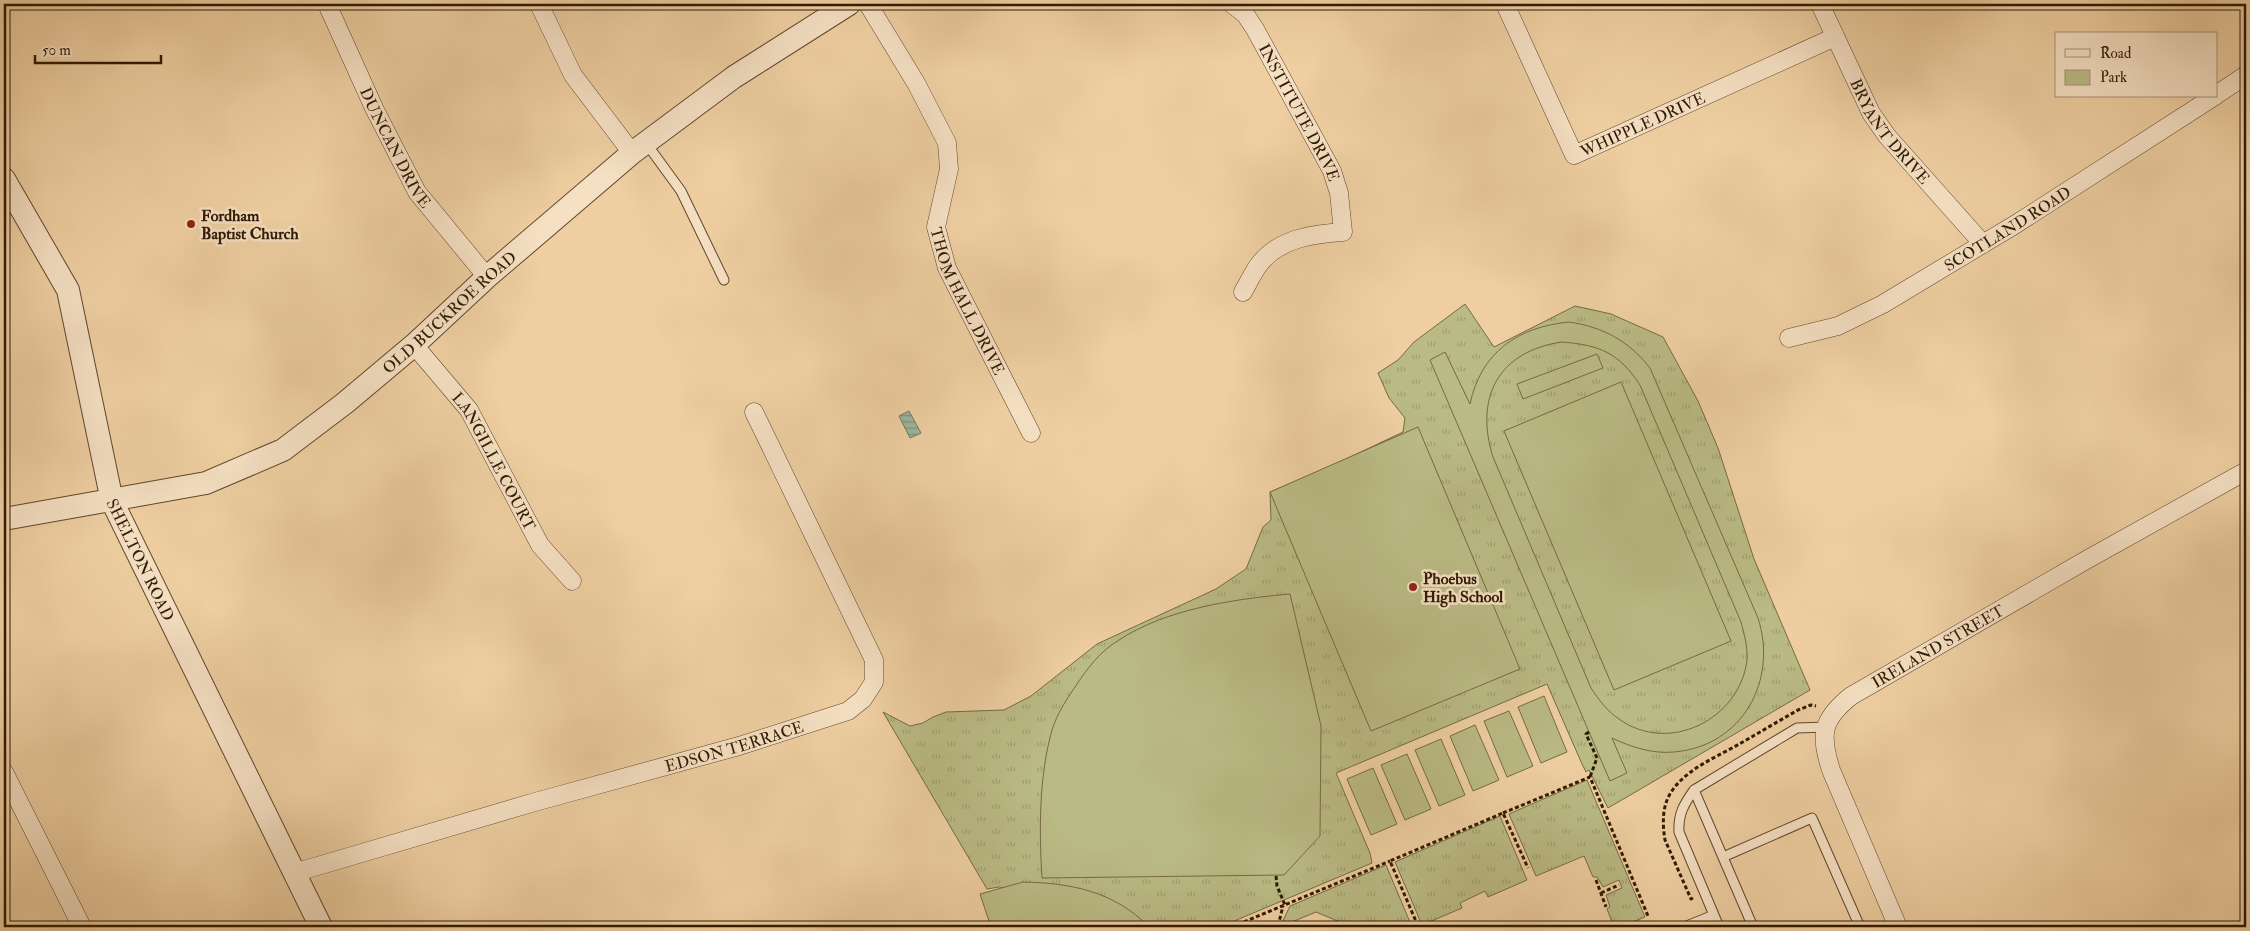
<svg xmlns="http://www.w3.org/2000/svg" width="2250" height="931" viewBox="0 0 2250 931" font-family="'IM FELL Double Pica',serif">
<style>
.grass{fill:url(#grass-tufts);stroke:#756a44}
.park{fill:#baba84;stroke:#756a44;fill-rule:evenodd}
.water{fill:url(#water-rules);stroke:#707862}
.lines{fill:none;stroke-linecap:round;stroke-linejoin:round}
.service-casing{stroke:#60472b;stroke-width:11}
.minor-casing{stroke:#60472b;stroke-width:19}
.tertiary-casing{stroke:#60472b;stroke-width:24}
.path{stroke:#301a03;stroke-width:3;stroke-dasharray:4 2.5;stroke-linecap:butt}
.service{stroke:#f5e0c3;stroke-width:9}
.minor{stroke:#f5e0c3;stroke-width:18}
.tertiary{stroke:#f5e0c3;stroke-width:22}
.poi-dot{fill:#8f2418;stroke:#f5e0c3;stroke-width:2}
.labels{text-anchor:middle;stroke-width:5;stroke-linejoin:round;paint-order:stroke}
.street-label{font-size:16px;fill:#301a03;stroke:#f5e0c3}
.poi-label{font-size:16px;font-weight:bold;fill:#301a03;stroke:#f5e0c3;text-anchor:start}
</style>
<defs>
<pattern id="grass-tufts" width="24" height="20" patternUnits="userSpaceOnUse" patternTransform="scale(1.25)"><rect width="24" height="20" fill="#baba84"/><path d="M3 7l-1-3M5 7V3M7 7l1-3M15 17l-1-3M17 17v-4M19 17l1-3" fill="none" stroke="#a09f70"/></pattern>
<pattern id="water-rules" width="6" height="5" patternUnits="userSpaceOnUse" patternTransform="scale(1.25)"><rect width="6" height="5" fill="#9ab7a1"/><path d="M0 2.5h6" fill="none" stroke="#7e9481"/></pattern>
</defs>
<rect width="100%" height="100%" fill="#efcfa2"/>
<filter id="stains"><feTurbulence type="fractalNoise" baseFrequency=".004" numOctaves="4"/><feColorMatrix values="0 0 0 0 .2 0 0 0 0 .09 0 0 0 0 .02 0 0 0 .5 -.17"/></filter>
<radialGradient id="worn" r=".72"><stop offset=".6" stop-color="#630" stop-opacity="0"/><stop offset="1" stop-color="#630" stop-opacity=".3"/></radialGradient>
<path class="grass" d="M1465,304L1494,347L1575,306L1611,314L1663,337L1698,401L1718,448L1754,559L1810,690L1608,808L1589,770L1586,772L1582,764L1547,684L1336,773L1370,853L1372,863L1220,927H1149L1139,918L999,887L987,889L883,712L910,726L923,723L933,717L946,712L1004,710L1031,696L1097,644L1216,589L1246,569L1263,527L1271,520L1270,492L1325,469L1403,432L1405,418L1389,398L1378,373L1398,360L1414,342Z
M1587,780L1645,917L1621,927H1614L1607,909L1610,907L1606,895L1622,888L1619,880L1603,887L1597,877H1593L1584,856L1536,876L1509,814Z
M1500,816L1527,880L1488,897L1485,891L1460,903L1462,908L1422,925L1395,862Z
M1386,865L1412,927H1343L1340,922L1316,912L1280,927L1290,906Z"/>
<path class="park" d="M1569,322C1603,327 1629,341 1650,368L1758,618C1778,680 1743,746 1674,752C1652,754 1631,747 1612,738L1627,773L1610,781L1430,360L1445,352L1470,404C1481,352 1518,327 1569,322ZM1562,342C1600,345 1619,353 1640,385L1741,622C1744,634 1748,647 1747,660C1740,719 1669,755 1619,719C1607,711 1599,700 1591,688L1493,457C1474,397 1499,351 1562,342Z
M1597,354L1603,368L1523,399L1517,384Z
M1621,382L1731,641L1614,690L1504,431Z
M1418,427L1520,669L1371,731L1270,492Z
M1290,594L1321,726L1320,836L1284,875L1042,878C1039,830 1039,776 1052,730C1057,714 1066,700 1075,687C1087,669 1100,651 1119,640C1166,609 1234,599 1290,594Z
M1544,696L1567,752L1541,763L1518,707Z
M1509,711L1533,766L1507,777L1484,721Z
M1475,725L1499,780L1473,791L1450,736Z
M1441,739L1465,795L1439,806L1415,750Z
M1407,754L1431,809L1405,820L1381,765Z
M1373,768L1397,824L1371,835L1347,779Z
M1023,882C1070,883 1114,891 1149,927H991L980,894Z"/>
<path class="water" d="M909,411L921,433L910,438L899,416Z"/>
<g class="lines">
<g class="service-casing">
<path id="service" d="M646,143L681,191L724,280
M1694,790L1753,927
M1723,857L1812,818L1860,927
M1684,927L1714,915
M1719,927L1679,832C1678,814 1684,804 1694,790L1797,728L1826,727"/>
</g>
<g class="minor-casing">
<g id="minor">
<path id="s1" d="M327,4L374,108L417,192L487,277"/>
<path d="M539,4L573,75L632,153"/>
<path id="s2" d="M868,4L916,83L947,143L949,169L936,227L947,268L1031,433"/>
<path id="s3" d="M1232,4L1245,14L1255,29L1332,171L1339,193L1343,232C1314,234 1281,238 1261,262C1254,270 1249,282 1243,292"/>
<path id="s4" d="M1505,4L1574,155L1835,37"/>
<path id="s5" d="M1820,4L1871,113L1887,136L1983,244"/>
<path d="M2216,95L2246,75"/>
<path id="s6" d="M1789,338L1838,326L1883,304L2016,224L2215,96"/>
<path id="s7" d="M414,345L469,410L540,545L572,581"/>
<path d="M4,772L82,927"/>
<path id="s8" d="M294,873L535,802L739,746L848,711L863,699L874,682V660L754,412"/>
<path id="s9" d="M1898,927L1831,770C1820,735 1821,720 1851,696L2088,559L2246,471"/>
</g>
</g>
<g class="tertiary-casing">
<g id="tertiary">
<path id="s10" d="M4,179L68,290L112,501L321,927"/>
<path id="s11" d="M4,519L206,483L283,450L345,403L414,345L487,277L632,153L734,77L849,4"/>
</g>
</g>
<path class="path" d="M1589,732L1586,734L1597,758L1590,777
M1503,813L1590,777L1648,916
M1276,876L1277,886L1285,905
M1596,880L1606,907
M1601,893L1619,885
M1693,898L1691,899L1665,840C1662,822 1662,803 1674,788C1690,767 1719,756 1741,743C1760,732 1779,721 1798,710L1811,705L1816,706
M1243,923L1252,927
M1278,926L1283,906
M1418,926L1390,861L1503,813L1528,868
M1232,927L1390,861"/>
<use href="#service" class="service"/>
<use href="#minor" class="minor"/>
<use href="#tertiary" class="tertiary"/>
</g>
<g class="poi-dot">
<circle cx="191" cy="224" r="5"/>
<circle cx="1413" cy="587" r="5"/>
</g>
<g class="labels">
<g class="street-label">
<text dy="6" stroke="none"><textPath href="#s3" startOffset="129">INSTITUTE DRIVE</textPath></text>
<text dy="6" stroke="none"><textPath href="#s4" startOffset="241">WHIPPLE DRIVE</textPath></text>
<text dy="6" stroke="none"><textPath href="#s5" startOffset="146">BRYANT DRIVE</textPath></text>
<text dy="6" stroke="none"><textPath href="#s1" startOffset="159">DUNCAN DRIVE</textPath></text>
<text dy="6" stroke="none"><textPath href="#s6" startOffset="246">SCOTLAND ROAD</textPath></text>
<text dy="6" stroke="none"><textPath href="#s2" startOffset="326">THOM HALL DRIVE</textPath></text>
<text dy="6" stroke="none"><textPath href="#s11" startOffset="505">OLD BUCKROE ROAD</textPath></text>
<text dy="6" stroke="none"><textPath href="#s7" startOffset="142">LANGILLE COURT</textPath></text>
<text dy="6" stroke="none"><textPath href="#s10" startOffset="409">SHELTON ROAD</textPath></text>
<text dy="6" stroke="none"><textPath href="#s9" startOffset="355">IRELAND STREET</textPath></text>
<text dy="6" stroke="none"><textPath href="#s8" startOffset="458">EDSON TERRACE</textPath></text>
</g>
<g class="poi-label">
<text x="201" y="221">Fordham<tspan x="201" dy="18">Baptist Church</tspan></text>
<text x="1423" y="584">Phoebus<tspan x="1423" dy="18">High School</tspan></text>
</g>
</g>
<rect width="2250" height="931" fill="none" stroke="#efcfa2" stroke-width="20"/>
<rect x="5" y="5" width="2240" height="921" fill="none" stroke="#301a03" stroke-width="2.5"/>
<rect x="10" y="10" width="2230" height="911" fill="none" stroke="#301a03"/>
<rect x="2055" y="32" width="162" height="65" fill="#f5e0c3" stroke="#a69176"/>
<rect x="2065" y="49" width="25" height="8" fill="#f5e0c3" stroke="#a69176"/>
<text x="2100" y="58" font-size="15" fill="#301a03">Road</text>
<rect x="2065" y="70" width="25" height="15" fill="#baba84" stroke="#a69176"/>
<text x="2100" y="82" font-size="15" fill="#301a03">Park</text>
<path d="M35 55v8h126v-8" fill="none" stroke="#301a03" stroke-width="2.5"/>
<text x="42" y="55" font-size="15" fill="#301a03" stroke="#f5e0c3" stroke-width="4" paint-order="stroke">50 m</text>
<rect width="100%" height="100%" filter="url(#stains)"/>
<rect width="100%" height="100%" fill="url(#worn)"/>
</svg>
